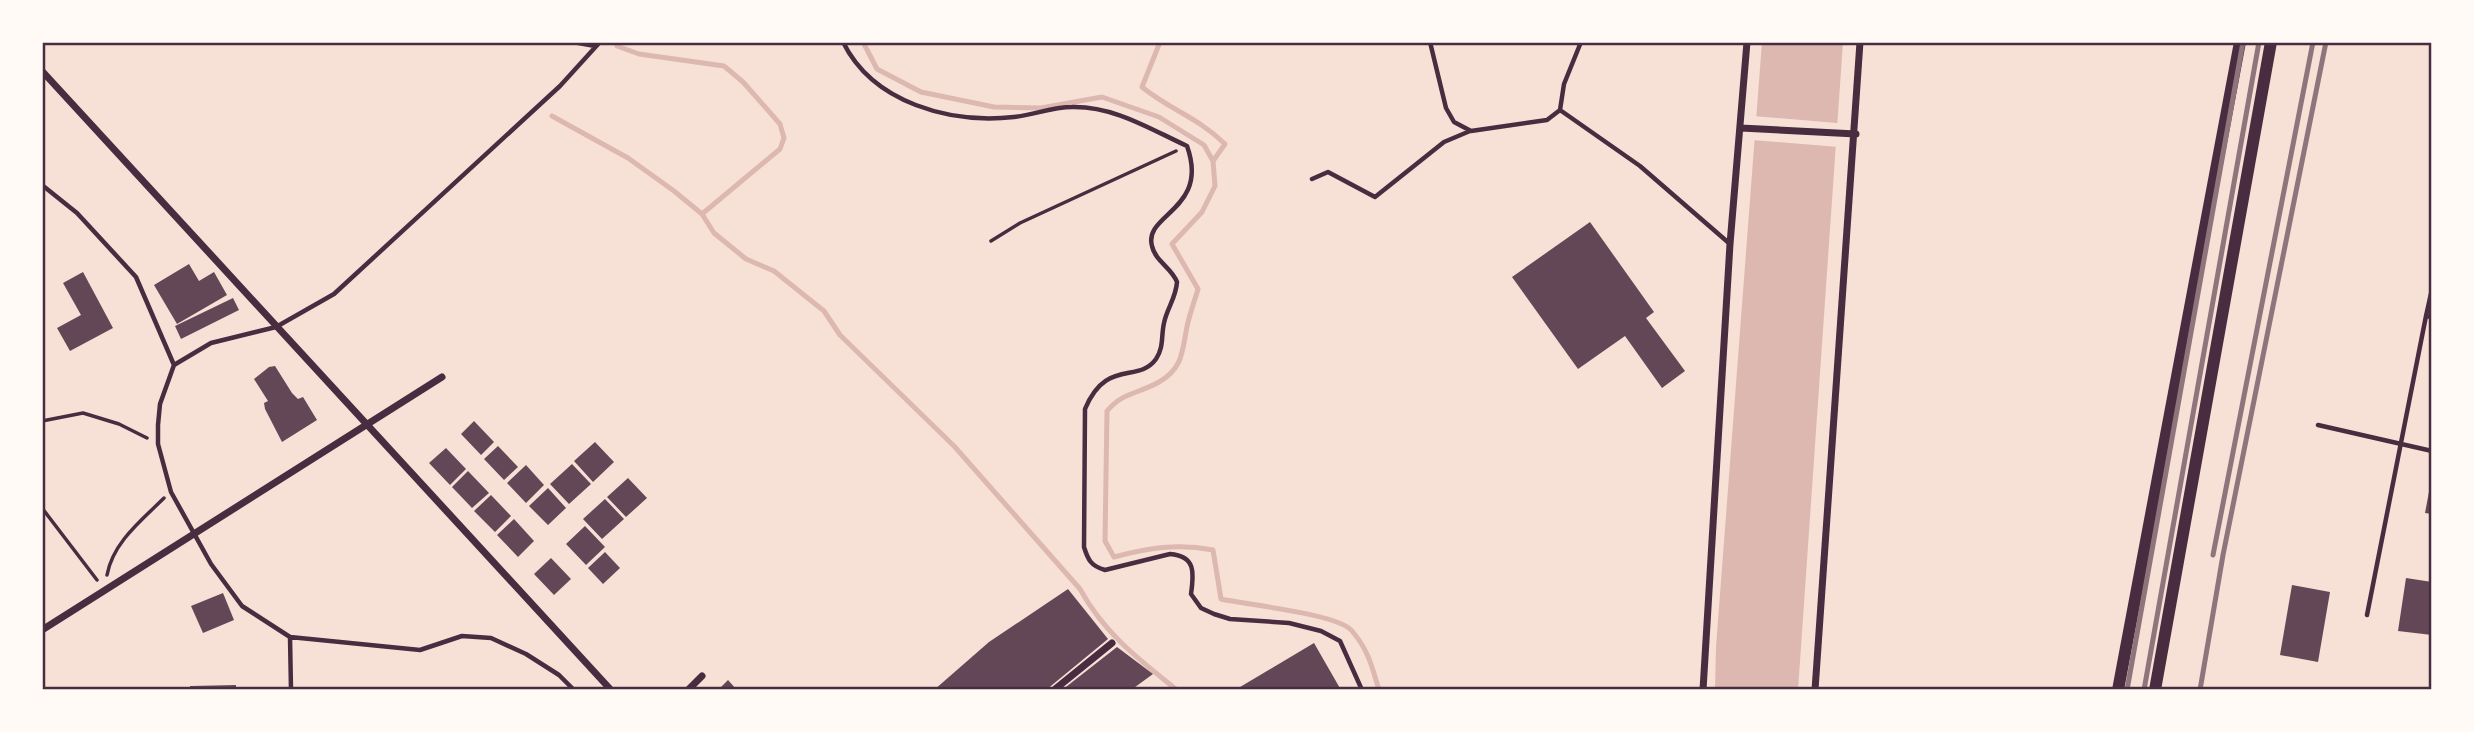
<svg xmlns="http://www.w3.org/2000/svg" width="2474" height="732" viewBox="0 0 2474 732" font-family="Arial,sans-serif">
<style>
.water{fill:#dcb8b0}
.pier{fill:#f7e1d7}
.lines{fill:none;stroke-linecap:round;stroke-linejoin:round}
.stream{stroke:#dcb8b0;stroke-width:5}
.building{fill:#644757}
.path{stroke:#4a2c40;stroke-width:3.5}
.service{stroke:#4a2c40;stroke-width:4.5}
.minor{stroke:#4a2c40;stroke-width:7}
.secondary{stroke:#4a2c40;stroke-width:12}
.rail{stroke:#8f747c;stroke-width:5}
.neatline{fill:none;stroke:#4a2c40;stroke-width:2.5}
</style>
<rect width="100%" height="100%" fill="#f7e1d7"/>
<path class="water" d="M1762,42H1843L1798,690H1715L1716,647Z"/>
<path class="pier" d="M1753,116L1837,123L1841,119L1839,147L1752,140Z"/>
<g class="lines">
<path class="stream" d="M863,42L877,69L921,92L994,107L1041,108L1102,97L1159,117L1204,145L1213,161L1215,186L1202,212L1172,244L1198,289C1194,303 1188,318 1186,332C1182,355 1181,369 1159,382C1138,394 1123,392 1107,411L1105,541L1114,557C1148,548 1177,543 1213,550L1221,599C1248,605 1339,614 1352,631C1369,651 1372,667 1379,690
M1160,42L1142,87C1170,110 1196,116 1225,144L1213,161
M617,46L639,54L724,66L743,82L780,124L784,138L780,149L702,214
M552,116L628,158L674,191L702,214L714,233L746,259L774,271L824,311L840,335L954,446L1080,589C1104,633 1138,659 1177,690"/>
</g>
<path class="building" d="M1590,222L1654,312L1646,318L1685,371L1662,388L1625,336L1578,369L1512,277Z
M189,264L199,281L214,272L227,295L177,324L154,285Z
M83,272L113,328L70,351L57,328L81,315L63,283Z
M233,298L239,310L181,339L175,326Z
M275,366L292,393L298,399L303,397L317,420L282,442L265,409L264,403L268,401L254,379L269,367Z
M474,421L494,442L481,455L461,434Z
M595,442L614,462L593,482L574,461Z
M498,446L518,467L504,480L484,459Z
M446,448L466,469L450,485L429,463Z
M572,464L591,484L569,504L550,484Z
M526,465L544,485L526,503L507,483Z
M468,471L489,493L472,508L452,487Z
M628,478L647,498L626,517L607,497Z
M2431,481H2432V514L2425,513Z
M548,488L566,508L548,525L529,506Z
M491,495L511,516L495,532L474,511Z
M605,499L624,519L602,539L583,519Z
M514,519L534,541L518,557L497,535Z
M585,526L605,547L586,565L566,544Z
M605,552L620,568L603,584L588,568Z
M551,558L571,579L554,595L534,574Z
M2406,578L2432,582V635L2398,631Z
M2292,585L2330,592L2318,662L2280,655Z
M1068,589L1108,639L1046,690H934L989,642Z
M223,593L234,620L203,633L191,606Z
M1314,643L1341,690H1235Z
M1117,647L1153,674L1131,690H1062Z
M728,680L737,690H718Z
M236,685V690H190V686Z"/>
<g class="lines">
<path class="path" d="M991,241L1020,223L1176,151
M42,421L83,413L119,424L147,438
M42,508L97,580
M107,575C113,542 142,520 164,498"/>
<path class="service" d="M573,42L595,46
M843,42C873,103 950,124 1014,117C1033,115 1052,107 1072,107C1114,106 1150,129 1187,146C1210,210 1143,214 1152,246C1155,261 1172,268 1177,282C1176,298 1167,308 1164,323C1161,336 1164,347 1156,359C1138,384 1106,358 1085,409L1084,547C1088,560 1091,566 1105,570L1170,554C1196,556 1194,573 1191,594L1201,608L1214,614L1230,619L1289,623L1321,631L1340,641L1362,690
M1430,42L1446,108L1454,122L1471,131L1547,120L1560,110L1640,166L1730,244
M1560,110L1564,84L1581,42
M1312,179L1328,172L1375,197L1444,142L1470,131
M42,185L77,213L136,277L174,365L160,404L158,425V444L171,492L211,564L242,606L290,637L420,650L462,636L491,638L526,654L559,675L574,690
M2432,289L2426,316L2432,317
M174,365L211,343L276,327L334,294L560,86L600,42
M2318,425L2432,451
M2367,615L2426,316
M290,637L291,690"/>
<path class="minor" d="M42,71L611,690
M1741,128L1856,134
M42,630L442,377
M688,690L702,676
M1054,690L1112,643
M1703,690L1730,244L1747,42
M1815,690L1860,42"/>
<path class="secondary" d="M2118,690L2240,42
M2155,690L2271,42"/>
<path class="rail" d="M2213,555L2313,42
M2127,690L2243,42
M2144,690L2259,42
M2200,690L2223,555L2326,42"/>
</g>
<rect width="2474" height="732" fill="none" stroke="#fffaf5" stroke-width="88"/>
<rect x="44" y="44" width="2386" height="644" class="neatline"/>
</svg>
